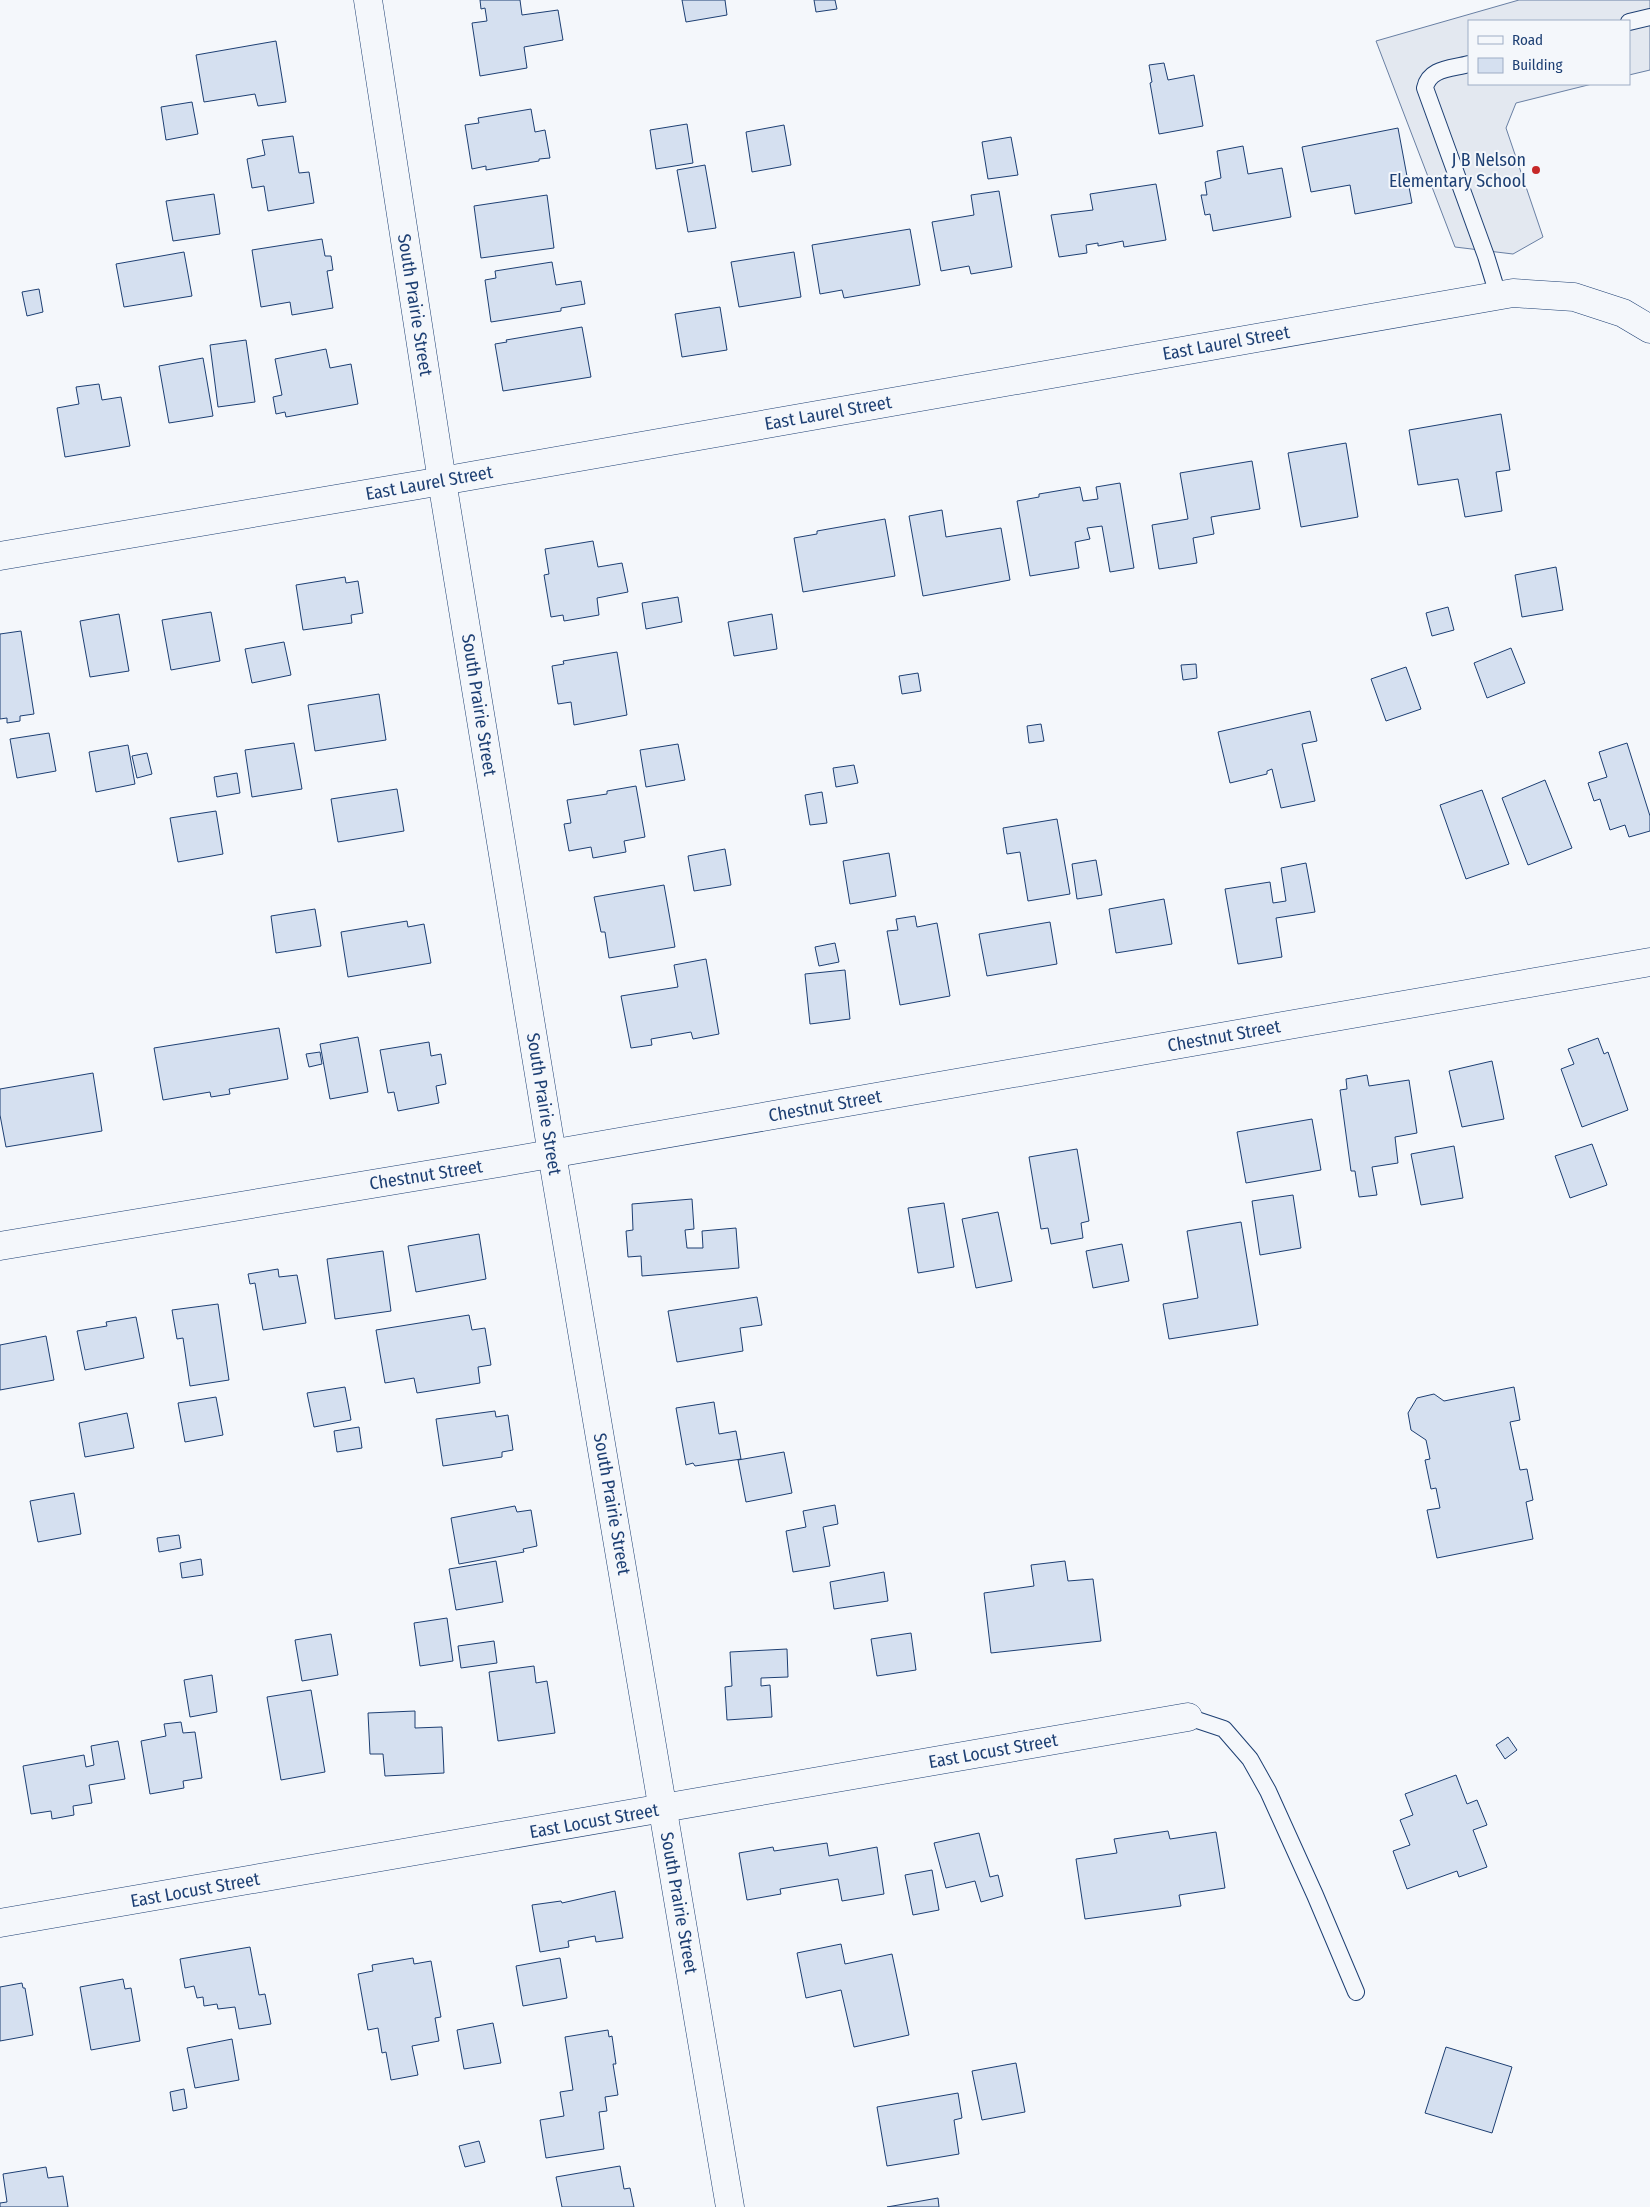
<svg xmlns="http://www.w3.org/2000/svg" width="1650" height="2207" viewBox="0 0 1650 2207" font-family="'Fira Sans Condensed',sans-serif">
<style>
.parking{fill:#e3e8f0;stroke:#687fa3}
.building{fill:#d5e0f0;stroke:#1d3f73}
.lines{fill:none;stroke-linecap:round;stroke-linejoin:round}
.service-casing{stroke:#1d3f73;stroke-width:18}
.minor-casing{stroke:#1d3f73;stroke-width:29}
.tertiary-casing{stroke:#1d3f73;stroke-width:29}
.service{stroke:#f4f7fb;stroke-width:16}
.minor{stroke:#f4f7fb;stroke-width:28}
.tertiary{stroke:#f4f7fb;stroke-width:28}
.poi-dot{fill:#c62828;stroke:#f4f7fb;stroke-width:2}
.labels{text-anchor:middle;stroke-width:4;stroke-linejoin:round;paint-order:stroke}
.poi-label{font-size:18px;fill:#1d3f73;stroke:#f4f7fb;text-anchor:end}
.street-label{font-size:18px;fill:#1d3f73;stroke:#f4f7fb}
</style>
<rect width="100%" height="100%" fill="#f4f7fb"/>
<path class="parking" d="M1519,0H1650V70L1629,75V21H1469V84H1592L1516,103L1506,128L1543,237L1513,254L1455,247L1376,41Z"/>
<path class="building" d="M480,0H520L522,15L558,10L563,40L524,47L527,68L480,76L472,23L487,21L485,8L481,9Z
M682,0H725L727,15L686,22Z
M814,0H835L837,9L816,12Z
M276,41L286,102L258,106L255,94L204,102L196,55Z
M1164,63L1168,80L1194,75L1203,126L1159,134L1150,83L1152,82L1149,65Z
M192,102L198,134L166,140L161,107Z
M531,109L535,132L545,130L550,158L539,159V161L486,170V166L472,169L465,125L479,123L478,118Z
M687,124L693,163L656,169L650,130Z
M784,125L791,165L752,172L746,132Z
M1398,128L1412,203L1355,214L1350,185L1311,192L1302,147Z
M293,136L299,173L309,172L314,203L268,211L264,186L252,188L247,159L265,155L262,140Z
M1011,137L1018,175L988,179L982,142Z
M1243,146L1248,174L1282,168L1291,217L1213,231L1210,214L1205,215L1201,195H1207L1205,182L1221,178L1217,151Z
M705,165L716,228L688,232L677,170Z
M1156,184L1166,240L1124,247L1123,241L1098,246V243L1086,245L1087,253L1059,257L1051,215L1093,210L1090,194Z
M999,191L1012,267L971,274L969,266L941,271L932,222L974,215L971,195Z
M214,194L220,234L173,241L166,201Z
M547,195L554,248L481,258L474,206Z
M910,229L920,285L844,298L842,290L820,294L812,245Z
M322,239L325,256H331L333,270L327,271L333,308L292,315L290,302L261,307L252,250Z
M184,252L192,296L124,307L116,264Z
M794,252L801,297L739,307L731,262Z
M552,262L556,285L581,281L585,304L561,308V311L491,322L485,280L496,278L495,271Z
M39,289L43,312L27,316L22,292Z
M720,307L727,350L682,357L675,314Z
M582,327L591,377L503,391L495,344L507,342L506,340Z
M246,340L255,402L218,407L210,345Z
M326,349L330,368L351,364L358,404L286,417L285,412L276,414L273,397L282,395L275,359Z
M203,358L213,416L169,423L159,366Z
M99,384L102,400L121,397L130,446L65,457L57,408L79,404L76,387Z
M1501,414L1510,470L1496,472L1502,511L1465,517L1458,479L1418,485L1409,430Z
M1346,443L1358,517L1301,527L1288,453Z
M1252,461L1260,509L1211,517L1214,534L1193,538L1197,563L1159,569L1152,525L1188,519L1180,473Z
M1120,483L1134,568L1110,572L1102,526L1087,528L1090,539L1075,542L1079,568L1030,576L1017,501L1039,497V494L1080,487L1083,501L1098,499L1096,487Z
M942,510L946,537L1001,528L1010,580L923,596L909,516Z
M885,519L895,576L803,592L794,538L817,534V531Z
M593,541L598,567L622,563L628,592L597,598L599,615L564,621L563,615L551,617L544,575L549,574L545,549Z
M1556,567L1563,610L1522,617L1515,575Z
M345,577L346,583L358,581L363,613L351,615L352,623L303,630L296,585Z
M678,597L682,622L646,629L642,603Z
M1448,607L1454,630L1432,636L1426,613Z
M211,612L220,661L171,670L162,620Z
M119,614L129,671L90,677L80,621Z
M772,614L777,649L734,656L728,622Z
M21,631L34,714L20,716V721L7,723V718L0,719V634Z
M284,642L291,675L252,683L245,649Z
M1511,648L1525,683L1487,698L1474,663Z
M617,652L627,715L574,725L571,702L558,704L552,666L564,664L563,661Z
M1196,664L1197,678L1183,680L1181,665Z
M1406,667L1421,709L1386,721L1371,679Z
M918,673L921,691L902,694L899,676Z
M379,694L386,740L315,751L308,705Z
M1310,711L1317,741L1302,744L1315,801L1281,808L1272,769L1267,771V774L1230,783L1218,732Z
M1041,724L1044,741L1029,743L1027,726Z
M49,733L56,771L17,778L10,739Z
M294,743L302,789L252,797L245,750Z
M1627,743L1650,816V831L1629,837L1625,825L1610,830L1600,799L1594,801L1588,783L1607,777L1599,752Z
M678,744L685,780L646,787L640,750Z
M128,745L135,784L96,792L89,752Z
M147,753L152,774L137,778L132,756Z
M854,765L858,783L836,787L833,768Z
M237,773L240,793L217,797L214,777Z
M1545,780L1572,848L1528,865L1502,798Z
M636,786L645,837L624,841L626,852L593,858L591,847L569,851L564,824L571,823L567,800L607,794V791Z
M397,789L404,831L338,842L331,799Z
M1482,790L1509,864L1466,879L1440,805Z
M822,792L827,823L810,825L805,795Z
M216,811L223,854L178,862L170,818Z
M1057,819L1070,894L1028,901L1020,852L1007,854L1003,828Z
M725,849L731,885L694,891L688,856Z
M889,853L896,896L850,904L843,861Z
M1096,860L1102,895L1077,899L1072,864Z
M1306,863L1315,912L1276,918L1282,957L1238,964L1225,889L1270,882L1273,903L1286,901L1281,868Z
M664,885L675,947L609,958L605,932H601L594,897Z
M1164,899L1172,944L1116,953L1109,909Z
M315,909L321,946L276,953L271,916Z
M915,916L917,927L937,923L950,996L900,1005L887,931L898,930L896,919Z
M407,921L408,927L424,924L431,963L348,977L341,932Z
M1050,922L1057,964L987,976L979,934Z
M835,943L839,962L819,966L815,947Z
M706,959L719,1034L693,1039L691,1032L651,1039L652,1045L631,1048L621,996L678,987L674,965Z
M845,970L850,1019L810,1024L805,974Z
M279,1028L288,1079L229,1089L230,1094L211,1097L210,1092L163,1100L154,1048Z
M358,1037L368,1092L330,1099L320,1044Z
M1598,1038L1604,1054L1608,1052L1628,1110L1582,1127L1561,1069L1574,1064L1568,1049Z
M429,1042L431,1056L441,1054L446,1084L436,1086L439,1103L398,1111L394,1092L388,1093L380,1050Z
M320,1052L322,1064L309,1067L306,1054Z
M1492,1061L1504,1119L1462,1127L1449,1071Z
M93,1073L102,1131L6,1147L0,1115V1089Z
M1367,1075L1369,1086L1409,1080L1417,1133L1395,1137L1398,1163L1372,1167L1377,1195L1359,1197L1355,1171H1351L1340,1090L1347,1089L1346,1079Z
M1312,1119L1321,1170L1246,1183L1237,1132Z
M1592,1144L1607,1185L1570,1198L1555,1156Z
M1454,1146L1463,1198L1421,1205L1411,1154Z
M1077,1149L1089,1221L1081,1223L1083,1238L1051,1244L1048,1228L1041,1229L1029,1157Z
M1293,1195L1301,1248L1260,1255L1252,1201Z
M692,1199L694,1229L685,1230L687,1248H703L702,1231L736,1228L739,1268L642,1276L641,1256L628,1257L626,1231L633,1230L632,1204Z
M944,1203L954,1267L918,1273L908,1208Z
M998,1212L1012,1281L976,1288L962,1219Z
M1241,1222L1258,1325L1169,1339L1163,1304L1198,1298L1187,1231Z
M479,1234L486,1279L416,1292L408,1246Z
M1122,1244L1129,1281L1093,1288L1086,1251Z
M383,1251L391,1311L335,1319L327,1259Z
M278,1269L279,1277L297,1275L306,1323L263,1330L255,1283L250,1284L248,1274Z
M757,1297L762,1325L740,1328L743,1351L677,1362L668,1311Z
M218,1304L229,1380L190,1386L183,1338L177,1339L172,1310Z
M469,1315L472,1330L485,1328L491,1365L478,1367L480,1383L417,1393L414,1378L385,1383L376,1330Z
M136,1317L144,1358L85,1370L77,1331L107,1326L106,1322Z
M46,1336L54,1380L0,1390V1345Z
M345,1387L351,1420L314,1427L307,1393Z
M1514,1387L1520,1420L1510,1422L1520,1470L1527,1469L1533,1500L1526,1502L1533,1539L1437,1558L1427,1510L1440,1508L1436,1488L1431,1489L1425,1460L1430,1459L1426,1440L1411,1430L1408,1413L1417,1398L1434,1394L1444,1401Z
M216,1397L223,1435L185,1442L178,1403Z
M714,1402L719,1434L736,1431L741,1459L695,1466L693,1463L686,1465L676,1408Z
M495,1411L496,1417L508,1415L513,1450L502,1452V1457L443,1466L436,1419Z
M127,1413L134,1448L85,1457L79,1423Z
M359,1427L362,1448L337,1452L334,1431Z
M784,1452L792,1493L746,1502L738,1460Z
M74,1493L81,1534L38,1542L30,1501Z
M835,1505L838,1524L823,1527L830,1566L793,1572L786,1531L806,1527L803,1511Z
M515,1506L517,1512L531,1510L537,1546L523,1549L524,1552L459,1564L451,1518Z
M179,1535L181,1548L159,1552L157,1538Z
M201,1559L203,1575L182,1578L180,1563Z
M496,1561L503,1602L456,1610L449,1569Z
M1065,1561L1068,1581L1093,1579L1101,1641L991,1653L984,1593L1034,1586L1031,1565Z
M884,1572L888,1601L834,1609L830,1582Z
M447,1618L453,1661L420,1666L414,1623Z
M911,1633L916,1670L877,1676L871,1639Z
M331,1634L338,1675L302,1681L295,1640Z
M494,1641L497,1663L461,1668L458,1646Z
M787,1649L788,1677L761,1678V1686L770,1685L772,1717L727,1720L725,1687L732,1686L730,1652Z
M534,1666L536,1683L547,1681L555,1733L498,1741L489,1672Z
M212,1675L217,1712L190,1717L184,1680Z
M311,1690L325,1772L281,1780L267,1697Z
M415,1711V1728L442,1727L444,1773L385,1776L383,1754H370L368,1713Z
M181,1722L183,1733L195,1732L202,1778L183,1781L184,1788L150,1794L141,1741L166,1736L164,1724Z
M1508,1737L1517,1750L1505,1759L1496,1745Z
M118,1741L125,1779L89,1785L92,1803L73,1806L74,1815L52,1819L51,1811L31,1814L23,1766L84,1755L86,1767L94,1765L91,1746Z
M1456,1775L1467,1804L1477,1800L1487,1825L1473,1830L1487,1867L1459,1877L1457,1871L1407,1889L1393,1851L1410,1845L1400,1820L1413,1815L1405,1794Z
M1168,1831L1170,1839L1216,1832L1225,1888L1179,1895L1181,1906L1085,1919L1076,1859L1117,1853L1114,1839Z
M979,1833L990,1877L998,1875L1003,1896L981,1902L975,1881L946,1888L934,1843Z
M827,1843L829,1856L877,1847L884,1894L842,1901L838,1879L780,1889L781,1894L747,1900L739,1853L773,1847L774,1851Z
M932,1870L939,1910L913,1915L905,1875Z
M615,1891L623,1938L596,1942L595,1936L568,1941L569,1947L540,1952L532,1905L561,1901L562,1903Z
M841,1944L845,1964L892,1954L909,2035L854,2047L841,1990L806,1998L797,1953Z
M250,1947L259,1995L265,1994L271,2024L239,2029L235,2007L218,2009L217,2004L204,2006L203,1997L197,1998L194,1986L185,1988L180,1959Z
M413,1958L414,1964L431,1961L441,2017L435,2018L439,2041L412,2046L418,2075L391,2080L386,2052L382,2053L378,2028L368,2030L358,1974L373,1971L372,1965Z
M560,1958L567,1998L523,2006L516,1966Z
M123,1979L125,1989L131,1988L140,2041L91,2050L80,1987Z
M22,1983L23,1988H25L33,2035L0,2041V1987Z
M493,2023L501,2063L464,2069L457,2030Z
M608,2030L609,2037L612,2036L616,2064H613L618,2095L605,2097L607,2111L599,2112L604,2149L546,2158L540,2120L564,2116L560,2092L573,2090L565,2037Z
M232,2039L239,2080L195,2088L187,2048Z
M1446,2047L1512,2067L1492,2133L1425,2113Z
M1016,2063L1025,2112L982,2120L972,2071Z
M184,2089L187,2108L173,2111L170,2092Z
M958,2093L962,2118L954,2120L959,2154L887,2166L877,2107Z
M479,2141L485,2162L465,2167L459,2146Z
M620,2166L624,2189L630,2188L634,2207H562L556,2177Z
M46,2167L48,2178L63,2176L68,2207H0V2203L7,2202L3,2174Z
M938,2198L939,2207H887Z"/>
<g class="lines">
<g class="service-casing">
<path id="service" d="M1629,22L1650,17
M1469,64C1451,69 1429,68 1425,88L1486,256L1498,295
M1188,1717L1224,1729L1250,1759L1268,1791L1315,1895L1356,1992"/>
</g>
<g class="minor-casing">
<path id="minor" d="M0,556L442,481L1513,293L1574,297L1623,313L1650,329
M0,1246L510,1161L1650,962
M0,1923L1188,1717"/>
</g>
<g class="tertiary-casing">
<path id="tertiary" d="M368,0L442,481L552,1154L730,2207"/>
</g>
<use href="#service" class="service"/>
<use href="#minor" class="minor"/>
<use href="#tertiary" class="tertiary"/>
</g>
<circle class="poi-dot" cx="1536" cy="170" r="5"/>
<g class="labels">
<g class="poi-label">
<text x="1526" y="166">J B Nelson<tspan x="1526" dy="21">Elementary School</tspan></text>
</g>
<g class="street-label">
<text transform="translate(415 305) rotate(81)" y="6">South Prairie Street</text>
<text transform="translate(1226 343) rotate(-10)" y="6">East Laurel Street</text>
<text transform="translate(828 413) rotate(-10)" y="6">East Laurel Street</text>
<text transform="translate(429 483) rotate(-10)" y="6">East Laurel Street</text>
<text transform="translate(479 705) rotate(81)" y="6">South Prairie Street</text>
<text transform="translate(1224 1036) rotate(-10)" y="6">Chestnut Street</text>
<text transform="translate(544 1104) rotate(81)" y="6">South Prairie Street</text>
<text transform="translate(825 1106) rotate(-10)" y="6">Chestnut Street</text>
<text transform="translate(426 1175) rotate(-9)" y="6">Chestnut Street</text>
<text transform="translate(612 1504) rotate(80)" y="6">South Prairie Street</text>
<text transform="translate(993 1751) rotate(-10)" y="6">East Locust Street</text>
<text transform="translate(594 1821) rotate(-10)" y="6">East Locust Street</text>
<text transform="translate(195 1890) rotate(-10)" y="6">East Locust Street</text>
<text transform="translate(679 1903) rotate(80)" y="6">South Prairie Street</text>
</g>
</g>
<rect x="1468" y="20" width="162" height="65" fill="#f4f7fb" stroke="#9eadc5"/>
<rect x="1478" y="36" width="25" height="8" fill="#f4f7fb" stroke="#9eadc5"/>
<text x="1512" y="45" font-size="15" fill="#1d3f73">Road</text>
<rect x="1478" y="58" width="25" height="15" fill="#d5e0f0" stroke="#9eadc5"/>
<text x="1512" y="70" font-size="15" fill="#1d3f73">Building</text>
</svg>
